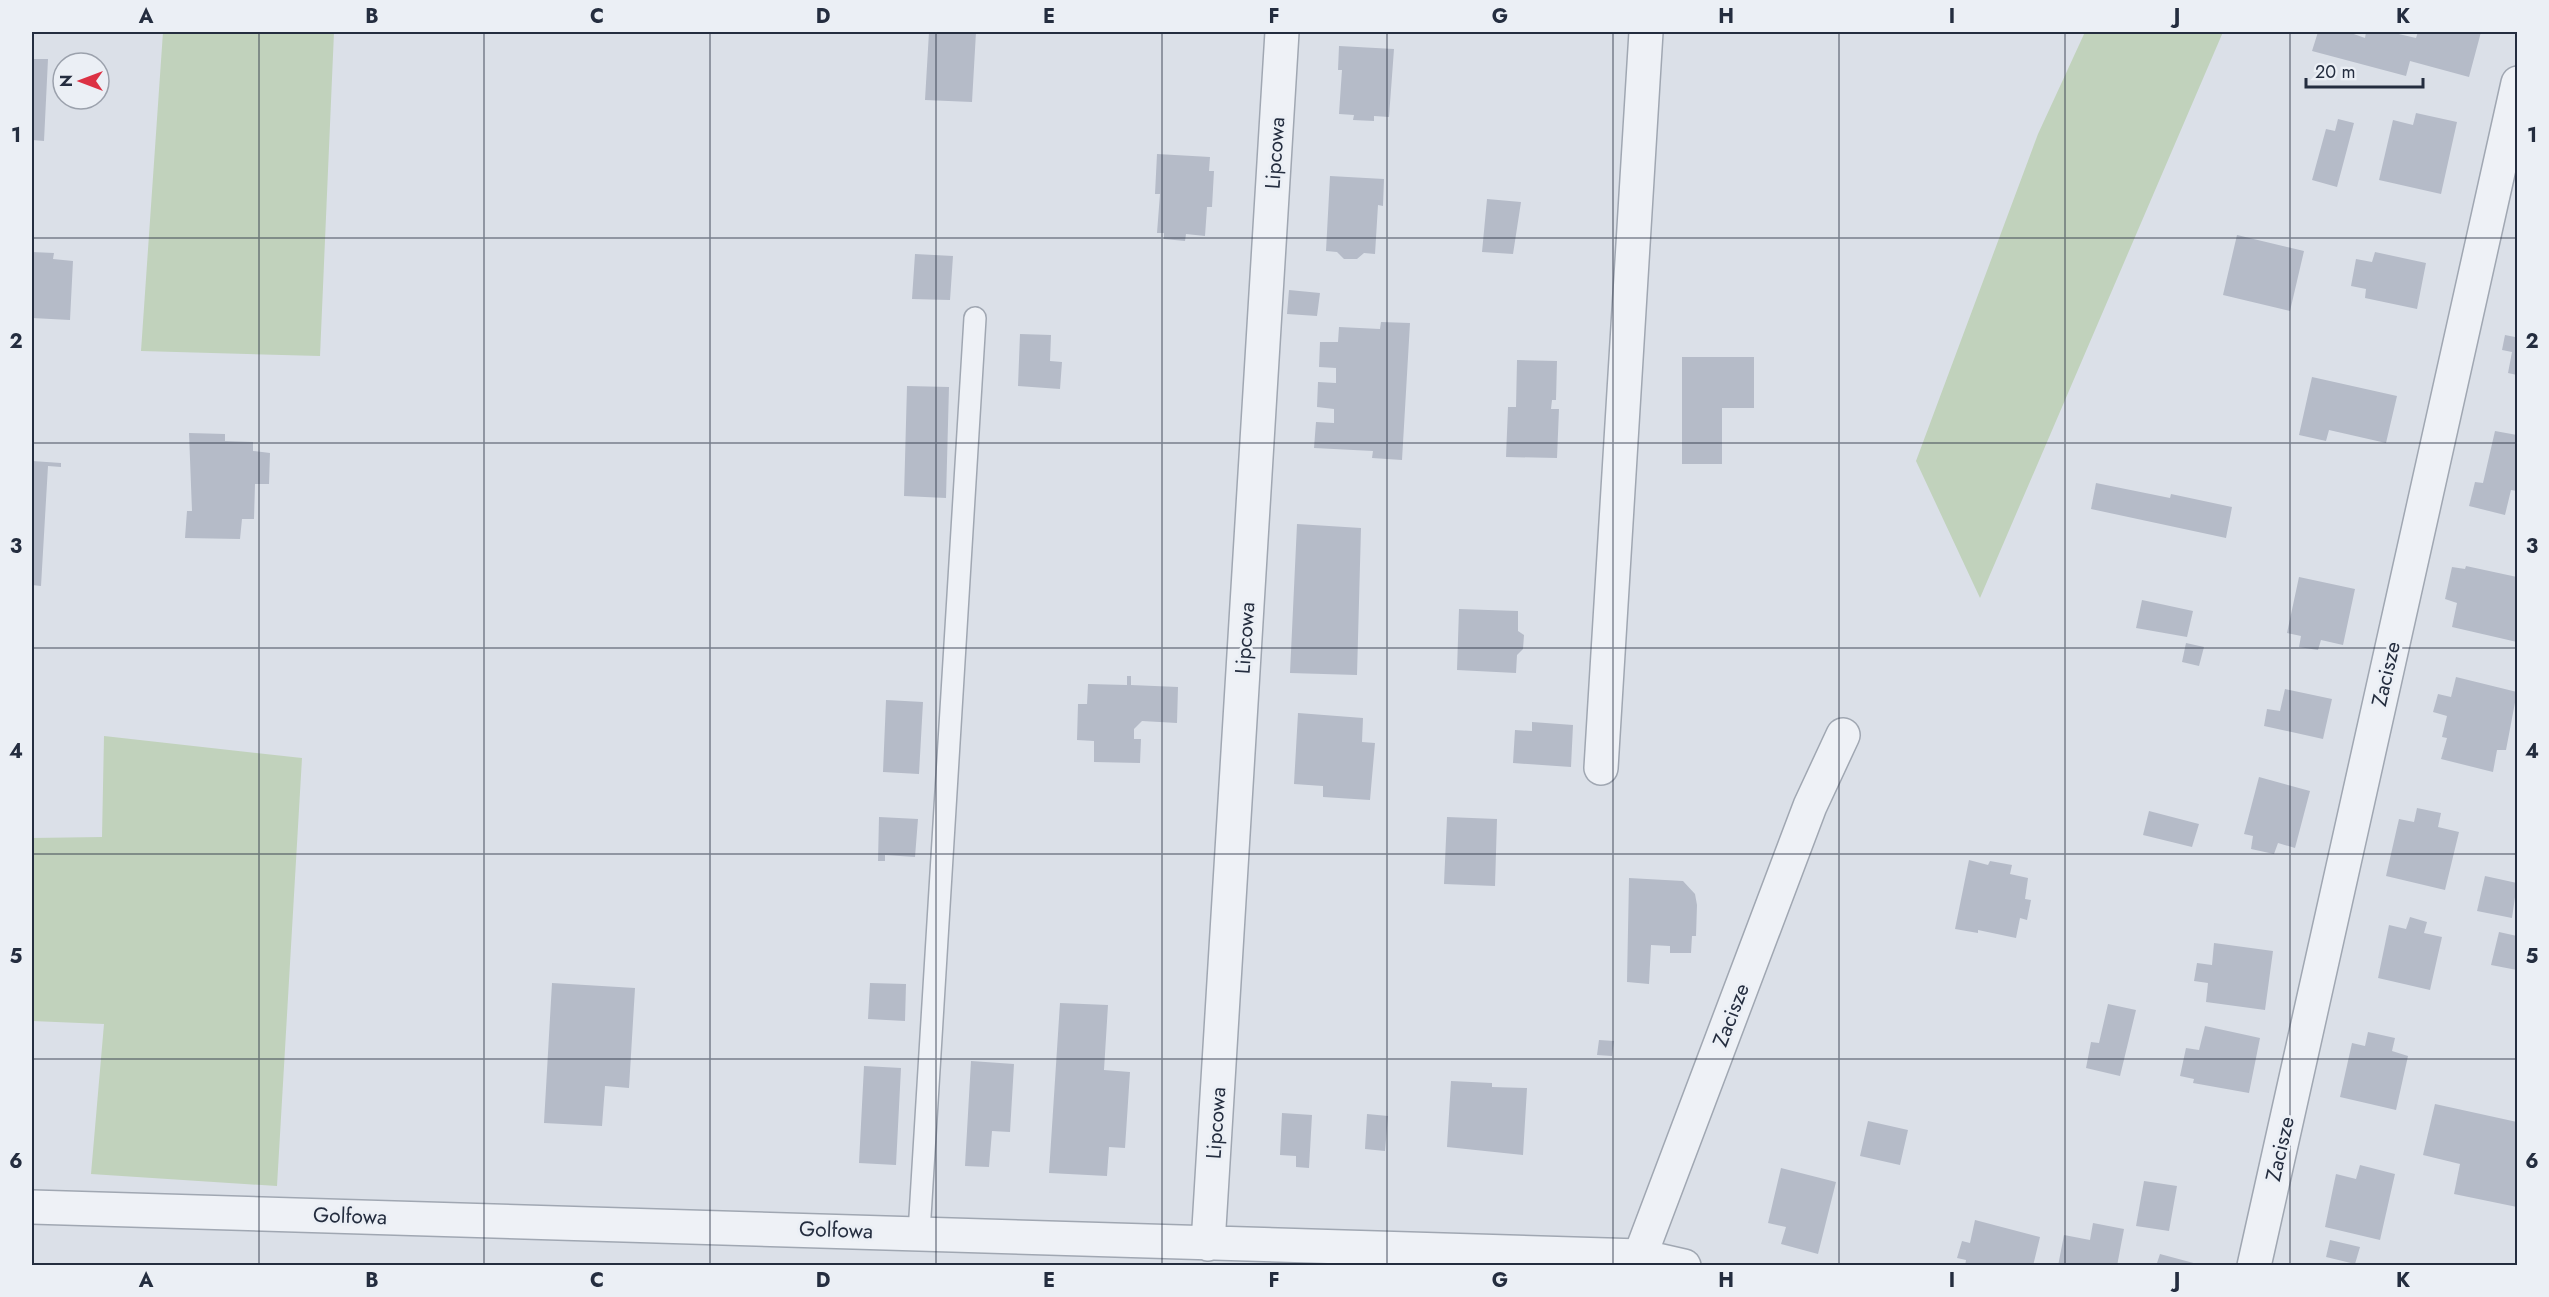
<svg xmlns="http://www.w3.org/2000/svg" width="2549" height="1297" viewBox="0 0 2549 1297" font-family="Jost,sans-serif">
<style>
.green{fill:#c1d2bc}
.building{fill:#b5bbc8}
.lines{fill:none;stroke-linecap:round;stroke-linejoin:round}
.lane-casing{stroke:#a0a7b2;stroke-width:24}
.street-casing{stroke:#a0a7b2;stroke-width:36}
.lane{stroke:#eef1f6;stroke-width:21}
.street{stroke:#eef1f6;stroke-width:33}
.grid{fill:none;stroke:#242d3f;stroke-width:1.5;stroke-opacity:0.55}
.labels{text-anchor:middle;stroke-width:6;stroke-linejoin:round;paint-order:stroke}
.street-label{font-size:21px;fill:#242d3f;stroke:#ebeff5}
.neatline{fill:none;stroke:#242d3f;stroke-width:2}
.grid-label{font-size:20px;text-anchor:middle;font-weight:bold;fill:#242d3f}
</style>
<rect width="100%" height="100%" fill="#dbe0e8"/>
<path class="green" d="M163,32H334L320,356L141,351Z
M2085,32H2223L1980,598L1916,461L2038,134Z
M104,736L302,758L277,1186L91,1174L104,1024L32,1021V838L102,837Z"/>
<path class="building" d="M929,32H976L972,102L925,100Z
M2318,32H2348L2365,38L2366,32H2390L2416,38L2418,32H2481L2469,77L2410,61L2406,76L2312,51Z
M1339,46L1394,49L1389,117L1374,116V121L1353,120L1354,115L1339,114L1342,70H1338Z
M32,59H48L44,141L32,140Z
M2416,113L2457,122L2441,194L2379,180L2393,120L2413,125Z
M2338,119L2354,123L2337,187L2312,180L2326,129L2335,131Z
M1157,154L1210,157L1209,171H1214L1212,207H1207L1205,236L1186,234L1185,241L1164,239V233H1157L1160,194H1155Z
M1330,176L1384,179L1383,206L1378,205L1375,254L1364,253L1357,259H1344L1337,252L1326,251Z
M1487,199L1521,202L1513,254L1482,252Z
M2237,235L2304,251L2290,311L2223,295Z
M32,252L54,253L53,259L73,261L70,320L32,318Z
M2375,252L2426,263L2417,309L2365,298L2366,289L2351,286L2356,259L2372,262Z
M915,254L953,256L950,300L912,299Z
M1289,290L1320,293L1317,316L1287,314Z
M1381,322L1410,323L1402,460L1372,458L1373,451L1314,448L1316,422L1334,423V409L1317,407L1318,382L1336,383V368L1319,367L1320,342H1338L1339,327L1380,329Z
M2516,332H2517V375L2508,373L2512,352L2502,350L2505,335L2515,337Z
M1020,334L1051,335L1050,361L1062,362L1060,389L1018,386Z
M1682,357H1754V408H1722V464H1682Z
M1517,360L1557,361L1556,400H1552L1551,409H1559L1557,458L1506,457L1508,407H1516Z
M2312,377L2397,396L2386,443L2329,430L2326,441L2299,435Z
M907,386L949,387L946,498L904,496Z
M2495,431L2517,435V491L2511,490L2505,515L2469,506L2475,482L2483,483Z
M189,433L225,434V441L253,442V451L270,453L269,484H255L254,519H242L240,539L185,538L187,511H192Z
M32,461L61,463V467L48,466L41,586L32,585Z
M2096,483L2170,498L2171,494L2232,507L2226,538L2091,509Z
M1297,524L1361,528L1357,675L1290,673Z
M2466,566L2517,577V642L2452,627L2457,603L2445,599L2452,567L2465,569Z
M2299,577L2355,589L2343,645L2321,640L2318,650L2299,647L2301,636L2287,633Z
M2142,600L2193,611L2187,637L2136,628Z
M1459,609L1518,611V631L1524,635L1523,649L1517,655L1516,673L1457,670Z
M2186,643L2204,647L2199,666L2182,662Z
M1127,676H1131V685L1178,687L1177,723L1142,721L1134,729V739H1141L1140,763L1094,762V741L1077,740L1078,704H1087L1088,684L1127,685Z
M2456,677L2517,692L2506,750H2497L2493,772L2441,759L2447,738L2442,737L2447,716L2433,712L2438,694L2451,697Z
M2285,689L2332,699L2323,739L2264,726L2267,709L2280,711Z
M886,700L923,702L919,774L883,772Z
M1298,713L1363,718L1362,742L1375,743L1370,800L1323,797V786L1294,784Z
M1532,722L1573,725L1571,767L1513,763L1515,730L1532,731Z
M2259,777L2310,791L2295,848L2278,843L2274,854L2251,849L2253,836L2244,834Z
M2417,808L2441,813L2438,827L2459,832L2445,890L2386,876L2399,819L2414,822Z
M2149,811L2199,824L2192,847L2143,835Z
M879,817L918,819L915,857L885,855V861H878Z
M1447,817L1497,819L1495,886L1444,884Z
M1969,860L1988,865L1990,861L2012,865L2010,874L2028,878L2025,899L2031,900L2027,920L2020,918L2016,938L1978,930V933L1955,929Z
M2485,876L2517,883L2512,918L2477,911Z
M1629,878L1683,881L1695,894L1697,905L1696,936H1692L1691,953H1670V946L1651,945L1649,984L1627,982Z
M2410,917L2427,922L2424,933L2442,937L2430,990L2378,978L2389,925L2406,929Z
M2499,932L2517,936V970L2491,965Z
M2214,943L2273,951L2265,1010L2206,1002L2208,983L2194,981L2197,963L2212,965Z
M552,983L635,988L629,1088L605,1086L602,1126L544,1123Z
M870,983L906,984L905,1021L868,1019Z
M1060,1003L1108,1005L1104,1070L1130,1072L1125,1148L1109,1147L1107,1176L1049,1173Z
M2108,1004L2136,1010L2120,1076L2086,1068L2091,1042L2099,1043Z
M2205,1026L2260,1038L2249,1093L2193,1083L2194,1079L2180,1076L2186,1048L2199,1050Z
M2368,1032L2395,1038L2392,1051L2408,1056L2396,1110L2340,1097L2352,1043L2365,1046Z
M1599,1040L1614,1041L1612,1056L1597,1055Z
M971,1061L1014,1064L1010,1132L992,1131L989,1167L965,1166Z
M864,1066L901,1068L896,1165L859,1163Z
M1451,1081L1492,1083V1087L1527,1088L1523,1155L1447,1147Z
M2435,1104L2517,1122V1164L2515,1176H2517V1207L2454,1194L2460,1164L2423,1155Z
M1282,1113L1312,1115L1309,1168L1296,1167V1156L1280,1155Z
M1367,1114L1388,1116L1385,1151L1365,1149Z
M1868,1121L1908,1130L1900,1165L1860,1156Z
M2360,1165L2395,1174L2380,1240L2325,1227L2336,1174L2356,1179Z
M1781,1168L1836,1182L1818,1254L1781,1244L1786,1227L1768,1223Z
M2144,1181L2177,1186L2169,1231L2136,1226Z
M1975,1220L2040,1237L2033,1266H1965L1966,1260L1957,1258L1962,1241L1970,1243Z
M2093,1223L2124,1229L2117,1266H2058L2064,1235L2090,1240Z
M2330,1240L2360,1247L2355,1264L2326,1257Z
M2160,1254L2201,1265V1266H2156Z"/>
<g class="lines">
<g class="lane-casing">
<path id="lane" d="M919,1233L975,318"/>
</g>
<g class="street-casing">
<path id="street" d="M1601,768L1646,32
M32,1207L1640,1256
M1208,1244L1282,32
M1684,1266L1640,1256L1810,806L1843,735
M2254,1266L2518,83"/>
</g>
<use href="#lane" class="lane"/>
<use href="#street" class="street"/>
</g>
<path class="grid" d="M259,32V1266M484,32V1266M710,32V1266M936,32V1266M1162,32V1266M1387,32V1266M1613,32V1266M1839,32V1266M2065,32V1266M2290,32V1266M32,238H2518M32,443H2518M32,648H2518M32,854H2518M32,1059H2518"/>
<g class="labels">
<g class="street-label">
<text transform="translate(1275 153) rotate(-86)" y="7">Lipcowa</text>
<text transform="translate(1245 638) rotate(-86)" y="7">Lipcowa</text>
<text transform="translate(2386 674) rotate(-77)" y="7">Zacisze</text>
<text transform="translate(1731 1015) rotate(-69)" y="7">Zacisze</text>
<text transform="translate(1216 1123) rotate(-86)" y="7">Lipcowa</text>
<text transform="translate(2280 1149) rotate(-77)" y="7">Zacisze</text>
<text transform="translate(350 1216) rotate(2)" y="7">Golfowa</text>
<text transform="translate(836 1230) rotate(2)" y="7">Golfowa</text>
</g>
</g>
<rect width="2549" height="1297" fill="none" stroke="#ebeff5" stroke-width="66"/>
<g transform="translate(81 81) rotate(270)"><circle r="28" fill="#ebeff5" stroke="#9ba1ac" stroke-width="1.5"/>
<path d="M0-4.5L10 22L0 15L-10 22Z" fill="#dc3144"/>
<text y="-9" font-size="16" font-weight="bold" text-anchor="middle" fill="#242d3f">N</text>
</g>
<path d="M2306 78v9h117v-9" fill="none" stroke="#242d3f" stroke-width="3"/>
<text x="2315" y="78" font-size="18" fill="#242d3f" stroke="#ebeff5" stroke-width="4.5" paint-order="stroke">20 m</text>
<rect x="33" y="33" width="2483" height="1231" class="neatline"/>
<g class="grid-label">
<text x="146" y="23">A</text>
<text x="372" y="23">B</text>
<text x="597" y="23">C</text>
<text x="823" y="23">D</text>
<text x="1049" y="23">E</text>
<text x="1274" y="23">F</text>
<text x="1500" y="23">G</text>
<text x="1726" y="23">H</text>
<text x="1952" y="23">I</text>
<text x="2177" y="23">J</text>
<text x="2403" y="23">K</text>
<text x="16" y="142">1</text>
<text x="2532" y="142">1</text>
<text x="16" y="348">2</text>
<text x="2532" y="348">2</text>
<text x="16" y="553">3</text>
<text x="2532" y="553">3</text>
<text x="16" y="758">4</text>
<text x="2532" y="758">4</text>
<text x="16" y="963">5</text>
<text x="2532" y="963">5</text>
<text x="16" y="1168">6</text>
<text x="2532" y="1168">6</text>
<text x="146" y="1287">A</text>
<text x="372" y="1287">B</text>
<text x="597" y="1287">C</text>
<text x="823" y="1287">D</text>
<text x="1049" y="1287">E</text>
<text x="1274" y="1287">F</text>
<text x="1500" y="1287">G</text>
<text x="1726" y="1287">H</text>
<text x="1952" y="1287">I</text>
<text x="2177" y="1287">J</text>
<text x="2403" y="1287">K</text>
</g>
</svg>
